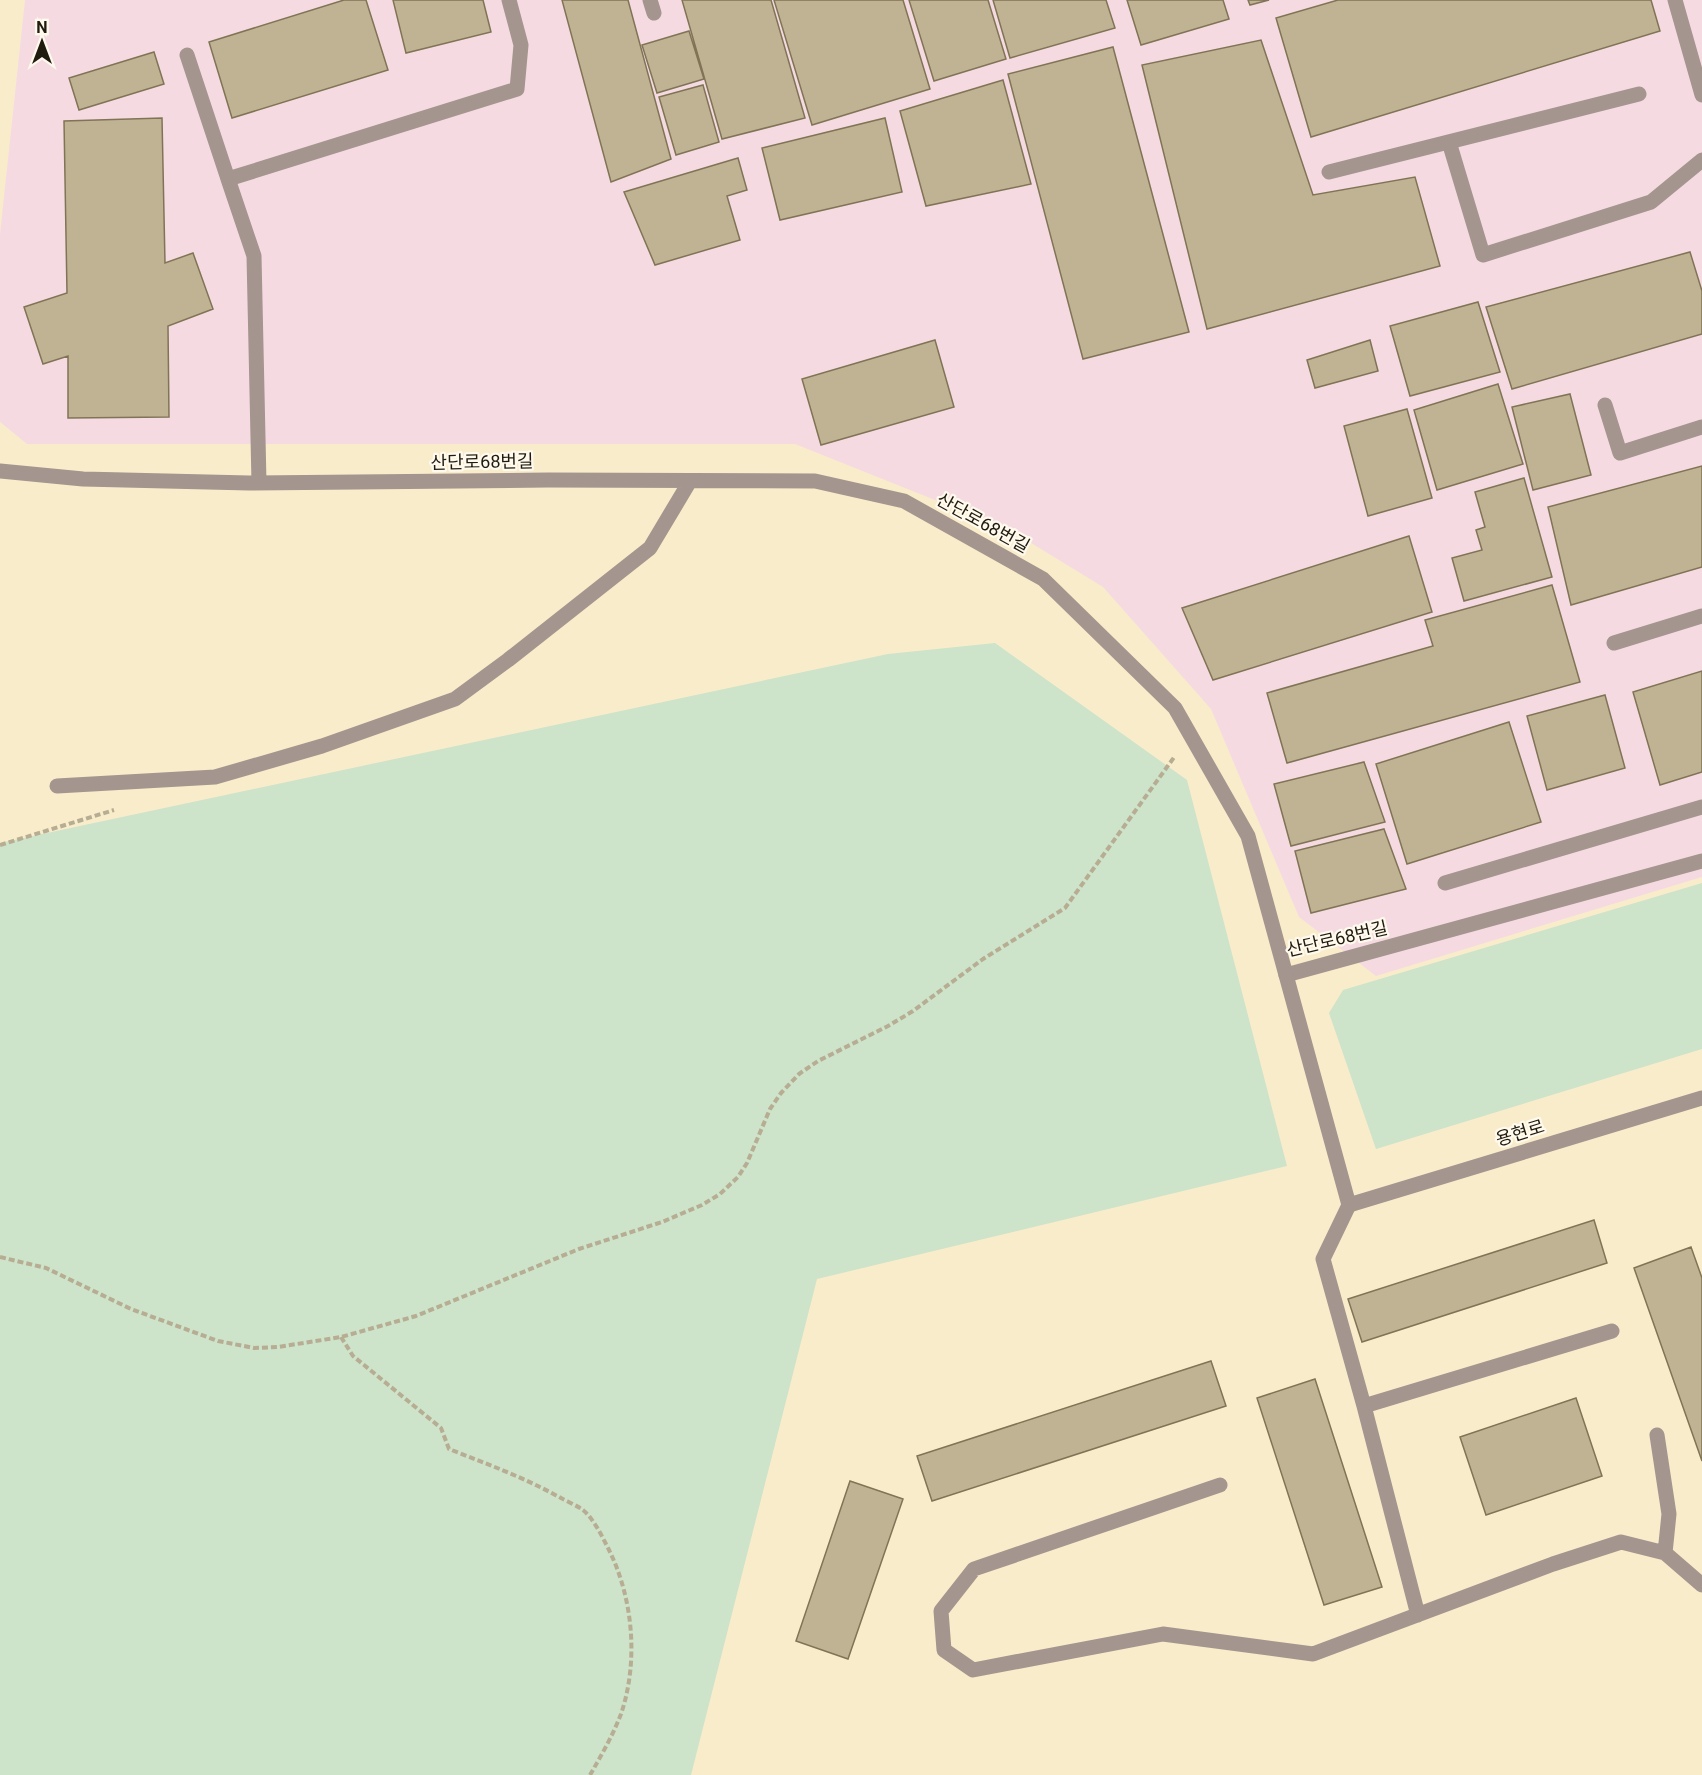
<svg xmlns="http://www.w3.org/2000/svg" width="1702" height="1775" viewBox="0 0 1702 1775" font-family="Roboto,'Noto Sans KR',sans-serif">
<style>
.industrial{fill:#f5dbe1}
.green{fill:#cde3ca}
.building{fill:#c0b394;stroke:#807456;stroke-width:1.5}
.lines{fill:none;stroke-linecap:round;stroke-linejoin:round}
.path{stroke:#b7ad92;stroke-width:4;stroke-dasharray:6 3;stroke-linecap:butt}
.lane{stroke:#a4958e;stroke-width:15}
.street{stroke:#a4958e;stroke-width:15}
.labels{text-anchor:middle;stroke-width:4.5;stroke-linejoin:round;paint-order:stroke}
.street-label{font-size:18px;fill:#1f1b0f;stroke:#fffaed}
</style>
<rect width="100%" height="100%" fill="#f9eccb"/>
<path class="industrial" d="M25,0H1702V877L1376,976L1299,917L1211,709L1103,587L1010,530L795,444H27L0,422V234Z"/>
<path class="green" d="M995,643L1187,780L1287,1166L817,1279L691,1775H0V843L888,654Z
M1702,883V1049L1376,1149L1329,1013L1343,990Z"/>
<path class="building" d="M344,0H366L388,70L232,118L209,42Z
M393,0H483L491,32L406,53Z
M562,0H628L671,159L611,182Z
M682,0H771L805,118L722,139Z
M774,0H903L930,89L812,125Z
M909,0H988L1006,59L934,81Z
M993,0H1106L1115,28L1010,58Z
M1127,0H1223L1229,19L1141,45Z
M1248,0H1269L1250,5Z
M1338,0H1651L1660,31L1311,137L1276,18Z
M689,31L704,79L657,93L642,45Z
M1261,40L1313,195L1415,177L1440,266L1207,329L1142,65Z
M1113,47L1189,332L1083,359L1008,74Z
M154,52L164,84L79,110L69,78Z
M1003,80L1031,184L926,206L900,111Z
M703,85L719,142L676,155L659,97Z
M162,118L165,263L193,253L213,309L168,326L169,417L68,418V356L43,364L24,307L67,293L64,121Z
M885,118L902,192L780,220L762,148Z
M738,158L747,190L727,196L740,240L655,265L624,192Z
M1690,252L1702,291V334L1512,389L1486,307Z
M1478,302L1500,372L1410,396L1390,326Z
M935,340L954,407L821,445L802,379Z
M1370,340L1378,371L1315,388L1307,360Z
M1498,384L1523,464L1437,490L1414,410Z
M1570,394L1591,475L1533,490L1512,407Z
M1407,409L1432,498L1368,516L1344,426Z
M1702,466V567L1571,605L1548,507Z
M1524,478L1552,577L1464,601L1452,558L1482,550L1476,530L1485,527L1475,492Z
M1409,536L1432,612L1213,680L1182,608Z
M1552,585L1580,682L1287,763L1267,693L1433,646L1425,620Z
M1702,671V772L1660,785L1633,692Z
M1605,695L1625,768L1547,790L1527,716Z
M1509,722L1541,822L1407,864L1376,764Z
M1364,762L1385,822L1291,846L1274,784Z
M1384,829L1406,889L1311,913L1295,851Z
M1594,1220L1607,1263L1362,1342L1348,1299Z
M1691,1247L1702,1278V1461L1634,1268Z
M1211,1361L1226,1406L932,1501L917,1456Z
M1315,1379L1382,1587L1324,1605L1257,1398Z
M1576,1398L1602,1476L1486,1515L1460,1437Z
M850,1481L903,1499L848,1659L796,1641Z"/>
<g class="lines">
<path class="path" d="M0,845L114,810
M0,1257L46,1268L131,1309L218,1341L254,1348L278,1347L341,1337L416,1316L579,1249L662,1222L702,1205L720,1194L738,1177L747,1163L770,1109L781,1093L799,1074L818,1061L888,1026L913,1011L983,959L1065,908L1175,756
M341,1337L353,1356L441,1428L449,1449C487,1464 523,1477 559,1497C566,1501 576,1505 583,1510C593,1518 602,1536 608,1548C633,1597 639,1661 621,1714C613,1735 601,1756 590,1775"/>
<path class="lane" d="M650,0L654,13
M1675,0L1702,95
M187,55L228,179
M1449,142L1483,255L1651,202L1702,160
M1329,172L1639,94
M1605,405L1620,453L1702,427
M0,471L83,479L249,483L548,480L815,481L904,501L1043,579L1175,708L1248,836L1286,975L1702,861
M259,483L254,256L228,179L517,89L521,45L509,0
M1614,643L1702,616
M57,786L215,777L322,746L455,699L508,660L650,548L690,481
M1445,883L1702,807
M1349,1205L1323,1259L1364,1406L1418,1615
M1364,1406L1612,1331
M1657,1435L1669,1514L1665,1553
M1220,1485L974,1569L941,1611L944,1650L973,1670L1163,1634L1313,1654L1553,1564L1621,1542L1665,1553L1702,1585"/>
<path class="street" d="M1286,975L1349,1205L1702,1098"/>
</g>
<g class="labels">
<g class="street-label">
<text transform="translate(482 462) rotate(-1)" y="6">산단로68번길</text>
<text transform="translate(983 523) rotate(29)" y="6">산단로68번길</text>
<text transform="translate(1337 939) rotate(-13)" y="6">산단로68번길</text>
<text transform="translate(1520 1133) rotate(-17)" y="6">용현로</text>
</g>
</g>
<g transform="translate(42 42)" stroke="#fffaed" stroke-width="4.5" paint-order="stroke">
<path d="M0-4.5L10 22L0 15L-10 22Z" fill="#1f1b0f"/>
<text y="-9" font-size="16" font-weight="bold" text-anchor="middle" fill="#1f1b0f">N</text>
</g>
</svg>
